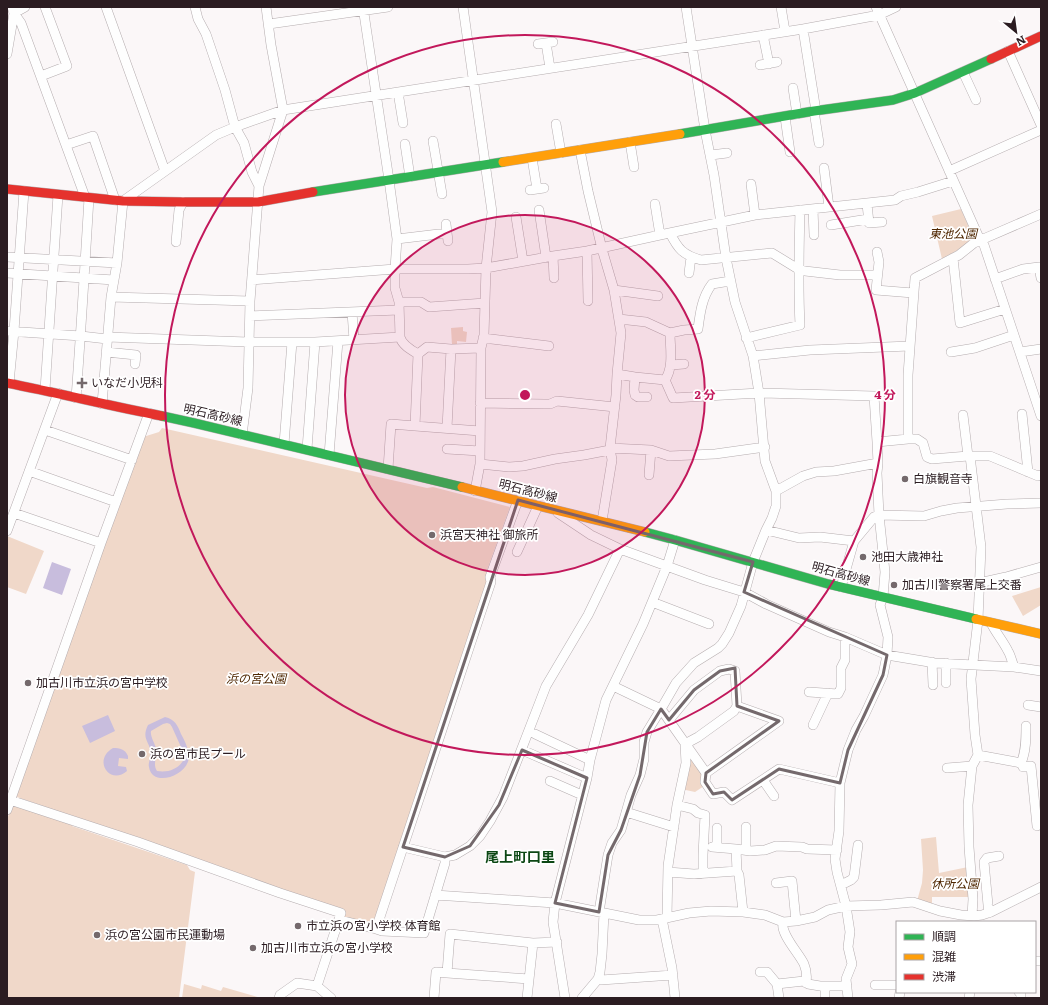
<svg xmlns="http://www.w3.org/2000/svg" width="1048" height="1005" viewBox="0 0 1048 1005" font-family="Literata,'Noto Sans JP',serif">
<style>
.green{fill:#f0d8c9}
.water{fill:#c8bddd;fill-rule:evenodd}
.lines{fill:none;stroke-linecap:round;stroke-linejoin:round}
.street-casing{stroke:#b5adaf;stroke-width:10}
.fast-casing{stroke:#b5adaf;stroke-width:10}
.slow-casing{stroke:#b5adaf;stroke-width:10}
.jam-casing{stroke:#b5adaf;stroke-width:10}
.street{stroke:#fefefe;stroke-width:9}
.fast{stroke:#30b455;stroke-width:9}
.slow{stroke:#ff9f0a;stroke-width:9}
.jam{stroke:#e5322d;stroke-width:9}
.marked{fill:none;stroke:#74696c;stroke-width:3;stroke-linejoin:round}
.ring{fill:none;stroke:#c2185b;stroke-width:2}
.poi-dot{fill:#74696c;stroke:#fff;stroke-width:1.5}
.labels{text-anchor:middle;stroke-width:3.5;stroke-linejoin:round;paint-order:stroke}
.park-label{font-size:12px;font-style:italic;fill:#4f2701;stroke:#fff}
.poi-label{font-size:12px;fill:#2b1c21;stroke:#fff;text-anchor:start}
.street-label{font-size:12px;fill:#2b1c21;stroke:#fff}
.quarter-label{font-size:14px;font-weight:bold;fill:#0c4714;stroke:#fff}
.centre{fill:#c2185b;stroke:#fff;stroke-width:2}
.ring-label{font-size:12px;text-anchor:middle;font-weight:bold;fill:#c2185b;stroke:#fff;stroke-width:3.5;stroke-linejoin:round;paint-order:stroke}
</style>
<rect width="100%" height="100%" fill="#fbf7f8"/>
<path class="green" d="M961,209L974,239L963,247L942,259L932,216Z
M463,327V331L467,332L466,342L457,341V345H452L451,328Z
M162,428L427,488L433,487L510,507L486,573L487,583L373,924L347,920L336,908L14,796L143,437L159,432Z
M7,536L44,551L26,594L7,587Z
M1041,587V605L1023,616L1012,596Z
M690,758L703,775L704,786L695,792L681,789Z
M15,804L72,823V826L187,865L190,870L195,872L179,998H7V820L11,807Z
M936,837L939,873L968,867L970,897H932V906L917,901L922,883L923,870L921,839Z
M184,984L201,989L202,985L221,991L223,987L261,998H182Z"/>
<path class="water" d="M52,562L71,569L62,595L43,588Z
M108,715L115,731L90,743L82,726Z
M165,717C175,719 178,726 181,734C185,741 189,750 189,757C188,776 152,788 149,767C148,764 150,760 150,757C153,742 140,741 148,725ZM167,723L170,724L172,727L181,747L184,759C179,769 168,773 157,771C152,763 158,757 156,749C155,743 150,737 151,731L163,724Z
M113,748C120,748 125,749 128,756V759L119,758L118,766L126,767L127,771C110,786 92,760 113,748Z"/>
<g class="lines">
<g class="street-casing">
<path id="street" d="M25,7L14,13L21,23L85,197
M106,7L165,171
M195,7L198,19L206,34L225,90L235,127L244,143L252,172L259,186L250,301L248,388L242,435
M363,7L389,180L397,239L395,269V288L399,302L400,337C402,345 411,350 418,354L415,426L391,424L388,469
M463,7L492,212L486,268L484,335L481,348L480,464L475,491
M686,7L705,130L714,175L726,258L735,302L753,356L759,393L765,461L776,491V506L772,518L766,530L753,562L741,606L729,633L722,644L718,648L694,663L676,683L661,709L706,773L705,782L713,794L724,792L732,800L779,769L840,783
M781,7L785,31
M876,7L980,240L984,245L1041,416
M269,24L388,7
M803,29L816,111
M763,35L769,64
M546,43L550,68
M538,44L553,42
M1008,51L1041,125
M7,54L14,13L12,7
M760,65L777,62
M963,72L976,100
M41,76L67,66L45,7
M793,88L797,114
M398,92L403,123
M814,111L819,143
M785,117L790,152
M556,124L561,153
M433,141L442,194
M630,142L634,167
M405,144L410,177
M66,145L93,136L115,200
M580,150L588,191L602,249L614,290L621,333L617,374L616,395L610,448L612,460L602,521
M711,155L727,153
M532,158L537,189
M824,168L829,207
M949,171L1041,130
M751,184L755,215
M259,186L283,110L271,45L266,7
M530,190L544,188
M655,204L660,235
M867,204L869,223L882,222
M813,209L814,235
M539,210L546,257
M516,217L523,261
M446,224L448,241
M831,225L868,219
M670,233C678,249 683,255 701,260L772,253L798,269L805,271L840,275H877
M397,239L447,233
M176,242L179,210L183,202
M587,251L588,301
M877,252L879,262L876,290L913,293
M553,256L554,278
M7,257L117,263
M953,258L960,323L1005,309
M7,273L114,280
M689,273L691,257
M995,279L1023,269L1039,267L1041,278
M252,280L395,269H468L486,268L553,256L587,251L660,235L755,215L895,200L901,196L918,192L953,181
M614,290L658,296
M111,297L250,301
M399,302H421L429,307L485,303
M352,312L354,340
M250,316L399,310
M619,319L646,322L670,333L684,330L698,329C700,313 702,297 712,284L730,281
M7,331L81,336L107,339
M107,337L248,342H315L400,337
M483,338L549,346
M746,338L800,325C798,287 799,249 800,210
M106,352L136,355L135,364
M951,352L975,348L1014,335
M1020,352L1041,349
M418,354L427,347L451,349L481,348
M753,356L810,350L910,346
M671,365L684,364
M617,374L635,377L665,380L673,398L759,393L874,396L877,442
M635,377L634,390L635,395L638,397H647
M665,380C674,367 670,347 670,333
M9,383L14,331L24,191
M45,390L58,195
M76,398C81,331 85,264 89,198
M480,403L545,404H550L557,401L615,407
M102,404L111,297L117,263L123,201L216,135L235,127L283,110L803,29L879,15L896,7
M1022,414L1028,472
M963,415L968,456
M415,426L480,431
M447,428L451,349
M45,430L132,460
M908,439H917L923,443L927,457L932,459L968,456H990L1038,476L1041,475
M284,444L292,342
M610,448L651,450L669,456L715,454L765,447
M307,449L315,342
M447,449L480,451
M329,455L338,341
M970,456L981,547L978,620L971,679L975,735L978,755L1021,763L1023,767L1031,766L1037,826
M480,464L509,467L523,466L555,459L584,455L610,450
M29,471L116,502
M649,475L651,450
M776,491L803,476L816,472L834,471L878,463
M14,513L101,543
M558,513L591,535L620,549L705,580L744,592L766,604L829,632L845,637L887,655L935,663L1014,667L1041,671
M766,530L799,538L820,537L854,541
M7,531L58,393
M517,552L538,506
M979,583L1006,577L1041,567
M841,587L854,541L874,517L879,515L924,516L941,511L957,508L1007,504L1041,503
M652,602L709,624
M991,623C996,633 1003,641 1008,651C1011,656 1012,662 1014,667
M932,662L933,685
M946,663V683
M809,692L838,694L841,688V668L845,660V637
M1028,705L1041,707
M669,720L694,690L720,671L729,669L735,671L737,706
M813,725L828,693
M535,734L590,760
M522,750L587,778
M1021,763C1026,752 1026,738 1026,726
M947,768L972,766
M763,780L774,796
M550,781L582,795
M10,800L138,842L280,893L341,913L317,986
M677,805L693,809L698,813L705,815L703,855V874
M7,810L101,543L149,413
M626,812L674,827
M712,847L736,849L750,851L765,850L776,846L802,847L807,849L837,850
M717,847V828
M736,849L737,871L739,875L743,912
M746,850V827
M445,857L455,855L470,846L480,836L490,821L503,797L546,686L588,615L620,549
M668,872L694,874L737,871
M776,883L792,881L796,921
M841,885L851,880L854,877L858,845
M435,895L555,903L639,920H657L689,913L711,911L743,912L765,915L783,922L796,921L815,917L828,910L846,906L881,905L913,902L940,911L961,915L974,916L982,915L991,912L1041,887
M599,912L608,855L612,843L621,830L631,795L640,775L644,759V742L647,732L661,709L613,686
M989,913L988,905L984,862L987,858L999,856
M972,916L973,899L969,847L968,805L972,766L978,755
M667,917L668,866L677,805L686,763L685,744L698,737L734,711L737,706L779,721L706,773
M662,919L672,968L675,998
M340,920L376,929L476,627L491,582L490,577L518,500
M783,922C780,934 799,953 804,964C807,971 807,976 806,983
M376,929L382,931L424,933L445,863V857L403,847
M1035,961H1041
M760,972H767L777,984L779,998
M447,973L529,979
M598,979L601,980L673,975
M777,984L804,981L808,984L820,986H847
M875,985H897
M1019,992L1021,994V998
M279,998L280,995L297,983L317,986L331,998
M434,998L436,972L447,973L450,934L533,943L557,942
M527,998L533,943
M565,998L553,922L555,903L587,778L590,760L606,700L643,624L667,566L675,540
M582,998L598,979L600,972L602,954L604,913
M825,998V986
M848,998L846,979L852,964L848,947L850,932L846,906L837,872L835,859L839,831L840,783L848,750L856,730L864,716L883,675L887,655L888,637L880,605L883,597L885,572L879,515L877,473L878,463L877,442L908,439V375L915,278L959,255L974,243L1041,214
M899,998L900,992
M969,998L970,992"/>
</g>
<g class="fast-casing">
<path id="fast" d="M680,134L814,111L893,100L915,93L991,59
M313,192L503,162
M162,416L194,423L462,487
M645,532L675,540L828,584L976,619"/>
</g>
<g class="slow-casing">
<path id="slow" d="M503,162L680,134
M462,487L645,532
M976,619L1041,634"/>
</g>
<g class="jam-casing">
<path id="jam" d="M991,59L1041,36
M7,189L123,201L183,202H258L313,192
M7,383C59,393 110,406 162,416"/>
</g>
<use href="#street" class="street"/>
<use href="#fast" class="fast"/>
<use href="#slow" class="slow"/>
<use href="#jam" class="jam"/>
</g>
<path class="marked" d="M518,500L753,562L744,592L887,655L883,675L848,750L840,783L779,769L732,800L724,792L713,794L705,782L706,773L779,721L737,706L735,668L720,671L694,690L669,720L661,709L647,732L640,775L621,830L608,855L599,912L555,903L587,778L522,750L499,805L470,846L445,857L403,847Z"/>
<circle cx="525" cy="395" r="180" fill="#c2185b" fill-opacity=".12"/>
<g class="ring">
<circle cx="525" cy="395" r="180"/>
<circle cx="525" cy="395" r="360"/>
</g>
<g class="poi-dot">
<path d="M80 377h4v4h4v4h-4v4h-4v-4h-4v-4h4z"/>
<circle cx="905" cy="479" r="4"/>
<circle cx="432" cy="535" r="4"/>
<circle cx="863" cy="557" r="4"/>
<circle cx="894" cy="585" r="4"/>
<circle cx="28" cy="683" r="4"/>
<circle cx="142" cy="754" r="4"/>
<circle cx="298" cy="926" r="4"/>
<circle cx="97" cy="935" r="4"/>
<circle cx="253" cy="948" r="4"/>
</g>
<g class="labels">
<g class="park-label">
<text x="953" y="238">東池公園</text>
<text x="256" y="683">浜の宮公園</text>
<text x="955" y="888">休所公園</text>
</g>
<g class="poi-label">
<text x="91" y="387">いなだ小児科</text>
<text x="913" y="483">白旗観音寺</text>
<text x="440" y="539">浜宮天神社 御旅所</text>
<text x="871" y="561">池田大歳神社</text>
<text x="902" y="589">加古川警察署尾上交番</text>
<text x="36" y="687">加古川市立浜の宮中学校</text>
<text x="150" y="758">浜の宮市民プール</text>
<text x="306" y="930">市立浜の宮小学校 体育館</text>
<text x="105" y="939">浜の宮公園市民運動場</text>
<text x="261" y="952">加古川市立浜の宮小学校</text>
</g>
<g class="street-label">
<text transform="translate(213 415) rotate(13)" y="4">明石高砂線</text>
<text transform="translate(528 491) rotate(14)" y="4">明石高砂線</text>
<text transform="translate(841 574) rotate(15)" y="4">明石高砂線</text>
</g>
<g class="quarter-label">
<text x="520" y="862">尾上町口里</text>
</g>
</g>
<circle cx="525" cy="395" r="6" class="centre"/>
<g class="ring-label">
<text x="705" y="399">2 分</text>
<text x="885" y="399">4 分</text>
</g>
<rect width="1048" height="1005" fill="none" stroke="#2b1c21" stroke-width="16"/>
<rect x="896" y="921" width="140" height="72" fill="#ffffff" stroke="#aaa4a6"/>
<rect x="904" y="934" width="20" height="6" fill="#30b455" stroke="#aaa4a6"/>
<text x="932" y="941" font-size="12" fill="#2b1c21">順調</text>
<rect x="904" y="954" width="20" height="6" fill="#ff9f0a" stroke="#aaa4a6"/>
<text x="932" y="961" font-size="12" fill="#2b1c21">混雑</text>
<rect x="904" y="974" width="20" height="6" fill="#e5322d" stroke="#aaa4a6"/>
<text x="932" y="981" font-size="12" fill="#2b1c21">渋滞</text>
<g transform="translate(1016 32) rotate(151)" stroke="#ffffff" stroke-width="3" paint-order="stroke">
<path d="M0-3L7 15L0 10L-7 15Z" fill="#2b1c21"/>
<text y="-6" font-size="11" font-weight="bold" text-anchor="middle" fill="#2b1c21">N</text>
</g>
</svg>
